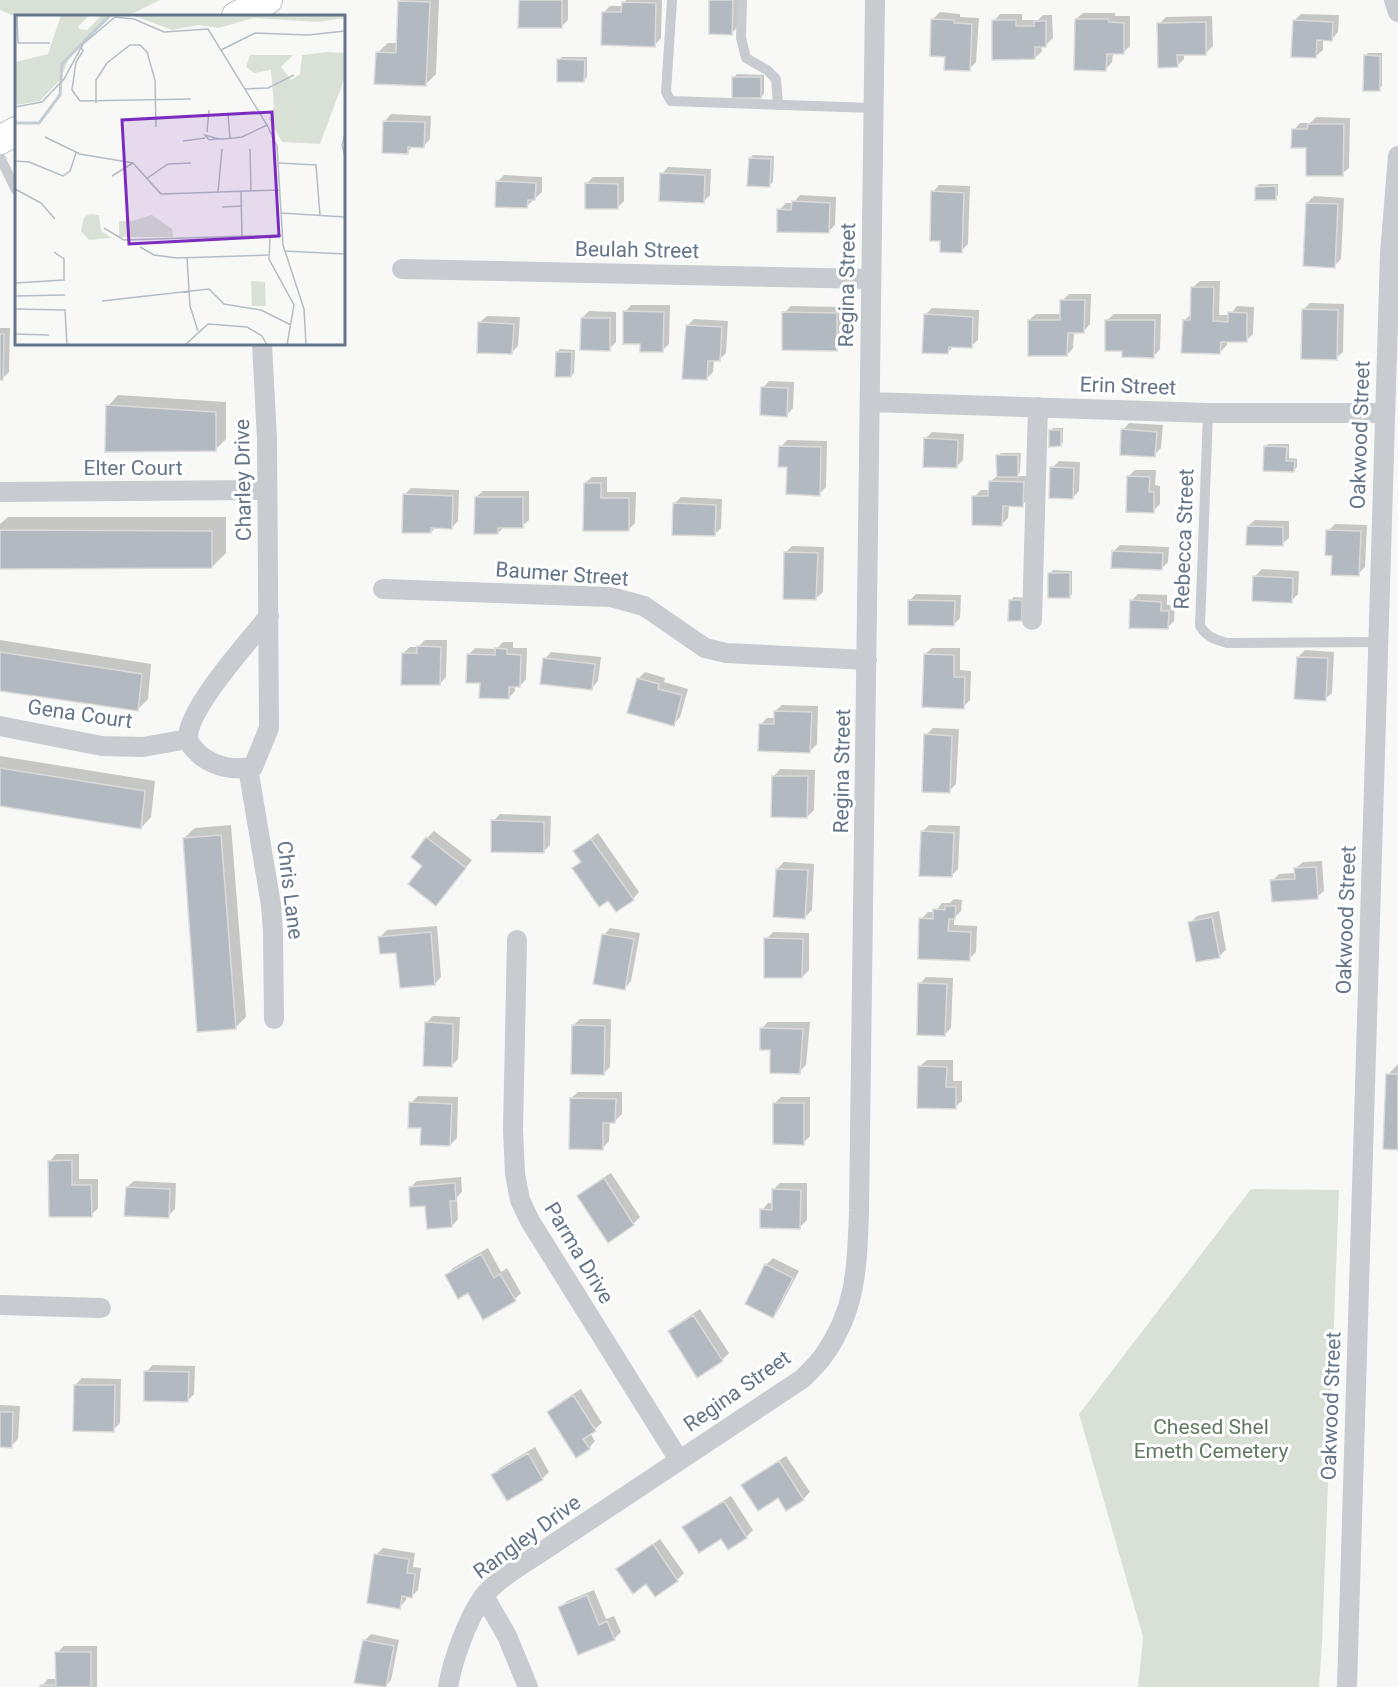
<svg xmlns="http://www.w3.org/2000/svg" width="1398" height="1687" viewBox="0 0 1398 1687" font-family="Roboto,sans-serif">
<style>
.green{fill:#d9e1d6}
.shadow{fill:#0003}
.building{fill:#b2b9c0;stroke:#dadad8;stroke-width:1.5}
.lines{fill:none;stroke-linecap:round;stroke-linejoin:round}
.secondary-casing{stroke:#bcc0c6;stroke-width:30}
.lane{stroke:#c8cbcf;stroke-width:10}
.street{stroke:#c8cbcf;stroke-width:20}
.secondary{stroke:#fff;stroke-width:28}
.labels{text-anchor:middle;stroke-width:6;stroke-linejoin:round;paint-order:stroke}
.street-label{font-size:21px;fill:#657589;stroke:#fff}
.park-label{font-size:21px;fill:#637a61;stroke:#fff}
.inset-river{fill:none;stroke:#c4cdd3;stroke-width:3}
.inset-road{fill:none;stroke:#b4bcc4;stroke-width:1.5}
.view{fill:#7b2cbf;fill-opacity:0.15;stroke:#7b2cbf;stroke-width:3}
.inset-edge{fill:none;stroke:#657589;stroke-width:3}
</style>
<rect width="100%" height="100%" fill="#f8f9f6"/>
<path class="green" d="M0,0H160L127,16L16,17L0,10Z
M1251,1189L1339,1190L1322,1643L1319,1687H1138L1143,1637L1079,1414Z"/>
<path class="shadow" d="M401,0H439L436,74L426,84L377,53L388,43H398L399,2Z
M521,0H568V20L561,27Z
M626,0H662L661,38L655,45L604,12L610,6H623Z
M711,0H739L738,27L731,33Z
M940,12L960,14V17L979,18L976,62L969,69L946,56L933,19Z
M1083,13H1115V16H1130V46L1123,53L1113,52L1112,62L1106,69L1076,19Z
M1000,14H1022V20H1038L1043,15H1052L1053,38L1046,45H1041L1042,51L1035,58L994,21Z
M1301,14L1339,15L1338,32L1332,39H1323V50L1316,56L1294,21Z
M1212,16L1213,46L1206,53L1184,54V59L1177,66L1159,24L1166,17Z
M1368,53H1382V86L1379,89L1365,56Z
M562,57H587V77L584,80L559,60Z
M737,74L764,75V94L761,97L734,77Z
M391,114L431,116L430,139L424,146H414L407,152L385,121Z
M1316,117L1350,118L1349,168L1342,174L1308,147L1294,130L1300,123H1310Z
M753,155L774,156L773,182L770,185L750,158Z
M668,167L711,169L710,195L703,202L662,174Z
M504,175L542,177V192L526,207L497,182Z
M593,177H624V201L617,208L586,184Z
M1259,184H1278V195L1275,198L1256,187Z
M939,185L970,186L968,244L961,251L942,240L933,192Z
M800,195L836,197L835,225L828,232L779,210L786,203H793Z
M1314,196L1344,198L1341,259L1334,266L1307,203Z
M1200,281H1220L1219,315H1230L1237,306L1254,307L1253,334L1246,341L1227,340V345L1220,352L1184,321L1191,314L1193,287Z
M1069,294H1091L1090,324L1084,331H1074L1073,348L1067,355L1029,320L1036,314H1062V301Z
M1310,303L1344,304L1343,352L1336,358L1303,310Z
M631,305H670L669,344L663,350L642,343L625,312Z
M791,306L843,307V342L836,349L784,313Z
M932,308L979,310L978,340L971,346H954L948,352L925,315Z
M589,311L616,312V342L609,349L582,318Z
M1114,314H1161L1160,349L1154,356L1123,350L1107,320Z
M487,316L520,317L518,346L511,353L480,322Z
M694,319L728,321L726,353L719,360H714L713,372L706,379L687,326Z
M0,328H10L9,372L2,379H0Z
M560,349L575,350L574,373L571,376L557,352Z
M769,381L794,382L793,408L787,415L763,388Z
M118,395L226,402V439L215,450L108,406Z
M1129,423L1163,425L1161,448L1154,455L1123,430Z
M1053,428H1063V442L1060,445L1050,431Z
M932,432L964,434L963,460L956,467L925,439Z
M787,440L827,441L826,487L819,494L789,466L781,447Z
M1268,444H1289V458L1297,459V467L1294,470L1265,447Z
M1001,453H1021L1020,472L1017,476H1030L1029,498L1022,505H1009L1008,518L1002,524L974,497L981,490H990V482L998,475V456Z
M1059,461L1080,462L1079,491L1072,498L1052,468Z
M1135,470H1156L1155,485L1160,486V504L1153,511L1128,477Z
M592,477H607V492H636L635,523L628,530L585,483Z
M411,488L459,490L458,521L451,528L436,527L431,532L404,495Z
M483,491H529V520L522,526H505L498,533L476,497Z
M681,497L722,499L721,528L714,535L674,504Z
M8,517H226V553L212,567L0,568V524Z
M1255,520L1289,521V538L1282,544L1248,526Z
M1335,524L1367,525L1365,567L1358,574L1334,554L1328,531Z
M1120,545L1169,547L1168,562L1161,569L1113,552Z
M792,546L824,547L823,592L816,598L785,553Z
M1262,569L1299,571L1298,594L1291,601L1255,576Z
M1053,570L1072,571V594L1069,597L1050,573Z
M916,594L961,595L960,618L953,625L909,601Z
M1138,594L1167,595V605H1175L1174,621L1167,628L1131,601Z
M1014,597L1025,598L1024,617L1021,620L1011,600Z
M0,640L151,664L148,699L137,710L0,689Z
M425,640H447L446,677L440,684L403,653L410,647H418Z
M503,642H513V648H527L526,679L520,686H515V691L509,698L481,682L468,655L475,648L496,649Z
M932,648H960V670L971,671L970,700L963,707L925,654Z
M1305,650L1334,652L1332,693L1325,699L1298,657Z
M551,652L601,657L598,681L592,688L545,659Z
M645,672L665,678L664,682L688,689L680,717L674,724L638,679Z
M782,705L818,706L817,744L810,751L761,724L767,718H775V711Z
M933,728L959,729L956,784L949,791L926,735Z
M0,756L155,781L151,817L141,828L0,804Z
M780,769L815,770L814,810L807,817L774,776Z
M500,814L551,816L550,845L543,852L493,821Z
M231,825L246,1017L235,1028L184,838L195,828Z
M929,825L960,826L958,869L951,876L922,832Z
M434,831L472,860L436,904L424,865L427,838Z
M598,833L639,892L633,899L574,868L582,861L575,851Z
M1322,861L1324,891L1317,897L1272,881L1279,874L1296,873V868L1303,862Z
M784,862L814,864L812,910L805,917L777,869Z
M954,899L962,900L961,911L954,918V925L977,926L976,952L969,959L921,919L928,912H935L942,903H950Z
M1219,911L1226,950L1219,956L1190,923L1197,916Z
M437,926L441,977L435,984L380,937L387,930Z
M610,928L640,933L631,981L625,988L604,935Z
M773,932L809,933V970L802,977L766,939Z
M926,977L953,978L951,1028L944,1035L920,984Z
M433,1016L460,1017L458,1059L451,1066L426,1023Z
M580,1019H611L610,1067L603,1074L573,1026Z
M768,1022H810L806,1065L799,1072L762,1028Z
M927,1060H953V1081H962V1101L955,1107L920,1066Z
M1398,1064V1148L1388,1075Z
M578,1092H622V1114L615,1121H610L609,1141L603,1148L571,1098Z
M418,1096L458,1097L457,1138L450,1145L422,1127L411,1103Z
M781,1097H810V1136L803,1143L775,1103Z
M56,1154H79V1179H98V1208L91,1215L50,1161Z
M611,1173L640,1217L633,1224L579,1196L586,1189Z
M461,1177L462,1192L457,1197L458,1219L452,1226L410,1188L417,1181Z
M134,1181L176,1183L175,1209L168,1216L127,1187Z
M780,1183H807V1220L800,1227L762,1210L768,1203H773V1190Z
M488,1248L501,1272L507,1268L521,1293L515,1299L468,1291L447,1275L453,1268Z
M773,1258L799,1271L779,1309L773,1316L766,1265Z
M700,1309L729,1353L722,1360L669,1332L676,1325Z
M153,1365L195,1366L194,1394L188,1400L146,1372Z
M82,1378L121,1379L120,1423L113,1430L75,1385Z
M581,1389L602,1423L590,1433L595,1441L589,1448L549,1412L556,1405Z
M0,1405L20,1406L18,1439L11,1446H0Z
M535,1447L549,1472L542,1479L508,1499L493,1475L500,1468Z
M786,1456L810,1492L803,1499L779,1496L743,1485L750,1479Z
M731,1496L753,1530L746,1537H721L684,1528L691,1521Z
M660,1539L684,1573L677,1580L647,1582L618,1569Z
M383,1548L415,1553L413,1567L421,1568L418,1590L411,1597L407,1596L406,1600L400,1607L376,1555Z
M594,1590L606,1619L614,1616L621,1632L614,1639L560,1608L567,1601Z
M371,1634L399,1640L391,1680L385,1687L356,1682L364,1641Z
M64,1646H97V1687H41L48,1679H57V1653Z"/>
<path class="building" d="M519,0H562V28H518Z
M709,0H733L732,35L709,34Z
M398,1L430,2L426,86L374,84L376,52L396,53Z
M622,2L656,3L655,47L601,45L602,12H621Z
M931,19L954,20V23L972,24L970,71L944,70L945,57L930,56Z
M1075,19H1108L1109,22L1124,23V54H1107L1106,71L1074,70Z
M992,20H1016V26H1034V21H1046V47H1035V59L992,60Z
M1293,20L1333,22L1332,41L1317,40L1316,58L1291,57Z
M1206,22V55H1177L1178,67L1158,68L1157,23Z
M1364,55L1380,56V91H1363Z
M557,59L585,60L584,82H557Z
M732,77H761V98H732Z
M383,121L425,122L424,148L408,147V154L382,153Z
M1308,124H1344L1343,176H1306V148H1291L1292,129H1307Z
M749,158L771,159L770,187L747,186Z
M660,173L705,175L704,203L659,201Z
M496,181L536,183L535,200H528L527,208L495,207Z
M585,183L618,184V209H585Z
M1276,186V200H1255V187Z
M931,191L964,193L962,253L940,252V241H930Z
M792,201L830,203L829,233L777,232V209L791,210Z
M1306,203L1338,204L1335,268L1303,266Z
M1191,287H1214L1213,321L1228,322V312L1247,313V342H1221L1220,354L1181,353L1183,320H1190Z
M1060,300H1085L1084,333H1068L1067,356H1028V320H1060Z
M1302,309L1338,310L1337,360L1301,359Z
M623,311L664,312L663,352H640V344H623Z
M782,312L837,313V351L782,350Z
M924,314L973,317L972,348L949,347L948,354L922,353Z
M581,318H610V351L580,350Z
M1105,320H1155L1154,358L1122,357V351H1105Z
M478,322L514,324L512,354L477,353Z
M686,325L722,327L720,361H708L707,380L682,379Z
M0,334H4L3,380H0Z
M556,352H572L571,377H555Z
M761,387L788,388L787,417L760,415Z
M106,405L216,412V451L105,452Z
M1121,429L1157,432L1155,457L1120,455Z
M1049,430H1061V446L1049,447Z
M924,438L958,440L957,468L923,467Z
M779,446L821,447L820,496L786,494L787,467H778Z
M1264,446L1287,447L1286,461H1295L1294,472L1263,471Z
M996,455H1018V477H997Z
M1050,467L1074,468L1073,499L1049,498Z
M1127,476L1150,477L1149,492H1154V513L1126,512Z
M989,481L1024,482L1023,507L1003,506L1002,526L972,525V496H988Z
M584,483H601V498H629V531H583Z
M403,494L453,496L452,529L431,528V533H402Z
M475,497H523V528H498V534H474Z
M673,503L716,505L715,536L672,535Z
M1247,526L1283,527V546L1246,545Z
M0,530L212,531V568L0,569Z
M1326,530L1361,531L1359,576L1331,575L1332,556L1325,555Z
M1112,551L1163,553L1162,570L1111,568Z
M784,552L818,553L816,600L783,599Z
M1048,573H1070V598H1048Z
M1253,576L1293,578L1292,603L1252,601Z
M908,600L955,601L954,626L908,625Z
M1009,600H1022V621H1008Z
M1130,600L1161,602V611H1169L1168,629L1129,628Z
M417,646L441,647L440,685H401L402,653H417Z
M495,648L507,649V654L521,655L520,687H509V699L479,698L480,683H466L467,654L495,655Z
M0,652L142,674L138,711L0,691Z
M924,654L954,655V677H965L964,709L922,707Z
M1297,657L1328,658L1326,701L1294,699Z
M543,658L595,664L592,690L540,684Z
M637,678L659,684L658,689L682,695L674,726L627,713Z
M774,711L812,712L810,753L758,751L759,724H774Z
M924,734L952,736L950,793L922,792Z
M0,768L145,791L141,829L0,806Z
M772,776H808L807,818L771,817Z
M491,820L544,822V853L491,852Z
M921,831L954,833L952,877L919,876Z
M221,835L236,1029L197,1032L183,838Z
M426,837L466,868L436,906L408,884L422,866L411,857Z
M591,839L634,900L616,912L608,901L599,907L572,868L581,862L573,851Z
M1316,867L1318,899L1272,902L1270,880L1295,879L1294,868Z
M776,869L808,870L805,919L773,917Z
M945,906H956L955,919H949L948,931L971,932L970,961L918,959L919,918L933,919V909L945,910Z
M1212,917L1220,958L1196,962L1188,922Z
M431,932L435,985L400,988L396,953L380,954L378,937Z
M602,934L634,939L625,990L593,984Z
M764,938L803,939L802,978H764Z
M918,983L947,984L945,1036L917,1035Z
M425,1022L453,1024L452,1067L423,1066Z
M572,1025L605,1026L604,1075L571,1074Z
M760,1028L803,1029L800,1074L770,1073V1050H760Z
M918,1066L947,1067L946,1087H956V1109L917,1108Z
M1386,1074H1398V1150L1383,1149Z
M570,1098L616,1099L615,1123H603V1150L569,1149Z
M409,1102L452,1104L450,1146L420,1145L421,1128H408Z
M773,1103H804V1145L773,1144Z
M72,1160V1185H91L92,1217H49L48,1161Z
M604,1178L634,1225L608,1243L577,1196Z
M455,1183L456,1201H450L452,1227L427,1229L425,1206L410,1207L409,1187Z
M126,1187L170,1189L169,1218L124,1216Z
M772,1189L801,1190L800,1229L760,1228V1209L772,1210Z
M481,1254L494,1278L500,1274L516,1301L483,1320L468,1293L458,1299L445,1275Z
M765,1264L793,1278L773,1318L745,1304Z
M693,1315L723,1361L697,1378L668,1331Z
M144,1371L189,1372L188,1402L144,1401Z
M74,1385H115L114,1432L73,1431Z
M573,1395L596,1431L583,1439L590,1449L576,1458L547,1412Z
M0,1412H13L12,1448L0,1447Z
M528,1453L543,1480L507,1501L491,1475Z
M779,1461L804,1500L786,1511L778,1498L758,1511L741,1485Z
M724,1501L747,1538L728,1550L721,1539L699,1553L682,1527Z
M653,1544L678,1581L655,1597L646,1584L633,1594L616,1569Z
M374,1554L409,1559L407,1573L415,1574L412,1598L402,1596L400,1609L367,1603Z
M587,1595L599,1625L607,1621L615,1640L578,1655L558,1607Z
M363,1640L394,1646L386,1687L354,1683Z
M55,1652H91V1687H40V1685H56Z"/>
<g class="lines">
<g class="secondary-casing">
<path id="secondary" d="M236,16L268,0
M0,140L16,131"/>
</g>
<path class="lane" d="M672,0L666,92L671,101L873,108
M742,0L741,38L746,58L767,70L776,79L778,105
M0,157L16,190
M1208,413L1200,626C1207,637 1214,639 1227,643L1378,642"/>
<path class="street" d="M1394,0L1398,12
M402,269L870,279
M262,344L267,439L269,728L253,767C233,770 218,768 201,756C196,751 189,745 188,738C187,709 250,640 269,616
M870,402L1208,413H1385
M0,492L267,490
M383,589L611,597L644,606L705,648L726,653L867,660
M1032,620L1038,407
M0,726L102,746L143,747L188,739
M248,768L271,905L273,932L274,1019
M517,940L513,1130L515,1174L520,1200L530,1221L679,1460
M0,1305L101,1308
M484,1596L507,1636L528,1687
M448,1687C453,1659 467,1620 483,1597C496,1579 527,1562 546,1549L802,1379C809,1372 818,1364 824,1355C857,1308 857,1266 859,1211L875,0
M1347,1687L1390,253L1398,156"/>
<use href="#secondary" class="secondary"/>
</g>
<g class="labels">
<g class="street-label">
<text transform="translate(637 250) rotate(1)" y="7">Beulah Street</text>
<text transform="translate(847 285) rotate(-89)" y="7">Regina Street</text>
<text transform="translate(1128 386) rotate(2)" y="7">Erin Street</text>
<text transform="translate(1360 435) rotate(-88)" y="7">Oakwood Street</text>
<text x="133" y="475">Elter Court</text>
<text transform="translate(243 480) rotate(-91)" y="7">Charley Drive</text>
<text transform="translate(1184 539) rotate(-88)" y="7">Rebecca Street</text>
<text transform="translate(562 574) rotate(4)" y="7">Baumer Street</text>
<text transform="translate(80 714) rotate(8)" y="7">Gena Court</text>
<text transform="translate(842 771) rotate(-89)" y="7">Regina Street</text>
<text transform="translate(290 890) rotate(83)" y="7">Chris Lane</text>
<text transform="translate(1346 920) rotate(-88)" y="7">Oakwood Street</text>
<text transform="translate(579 1253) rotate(59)" y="7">Parma Drive</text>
<text transform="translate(737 1391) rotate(-35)" y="7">Regina Street</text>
<text transform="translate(1331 1406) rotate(-88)" y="7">Oakwood Street</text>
<text transform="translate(527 1537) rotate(-36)" y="7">Rangley Drive</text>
</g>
<g class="park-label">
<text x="1211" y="1434">Chesed Shel<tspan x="1211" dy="24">Emeth Cemetery</tspan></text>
</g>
</g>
<g transform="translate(15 15)">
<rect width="330" height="330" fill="#f8f9f6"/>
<path d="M46,0H74L64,11V14L72,15L87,0H98L55,41L45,65L25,86L1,90L0,47L33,39ZM117,0H330V3L302,7L239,3L203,13L184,10L157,15ZM313,37L330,38V62L305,129L267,127L254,104L259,92L256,55L239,58L231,52L235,40H278L266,52L276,65L285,59L287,40ZM75,199L84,200L86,216L97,223L74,225L66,216L69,202ZM137,200L157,214L158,222H104V206H117ZM236,266L250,267L251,291H237Z" fill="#d9e1d6"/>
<path class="inset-river" d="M0,108H24L45,80L47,49L95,0"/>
<path class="inset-road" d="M2,0L3,28H35M100,2L119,4L149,17L193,14L252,110L262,131L268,230L289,294L291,330M66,32L68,36L61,47L57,75L65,86L176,84M206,35L240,18L293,20L330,16M230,74L253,73L279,60M81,88V65L92,48L115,30H125L132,37L140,65L141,112M0,92L27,87L49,64L68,29L100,2M213,99L215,123M192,117L194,95M330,120L327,130L330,141M30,122L65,139L118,148L146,179L265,175M204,124L190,120L194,125L200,124H208L219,123L227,122L252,110M168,126L190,123M235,134L236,176M0,146L14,147L48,161L55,156L61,138M264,148L301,150L305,200M97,161L118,148M131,164L153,149L176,148M0,174L26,188L40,204M226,176L227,222M203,177L207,134M207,192L226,191M266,198L330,202M89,213L109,225L267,220M255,223L254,244L279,290L272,330M125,232L139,240L162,243L253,240M269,236L330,239M172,243L175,291L183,316M0,268L49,265V244L39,237M0,281L50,280M87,286L194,274L209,289L246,295L276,310M0,294L50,295L52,330M0,319L34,320M170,330L193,309L232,312L247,321L252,330"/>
<path class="view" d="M257,97L264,221L114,229L107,105Z"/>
<rect width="330" height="330" class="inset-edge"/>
</g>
</svg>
